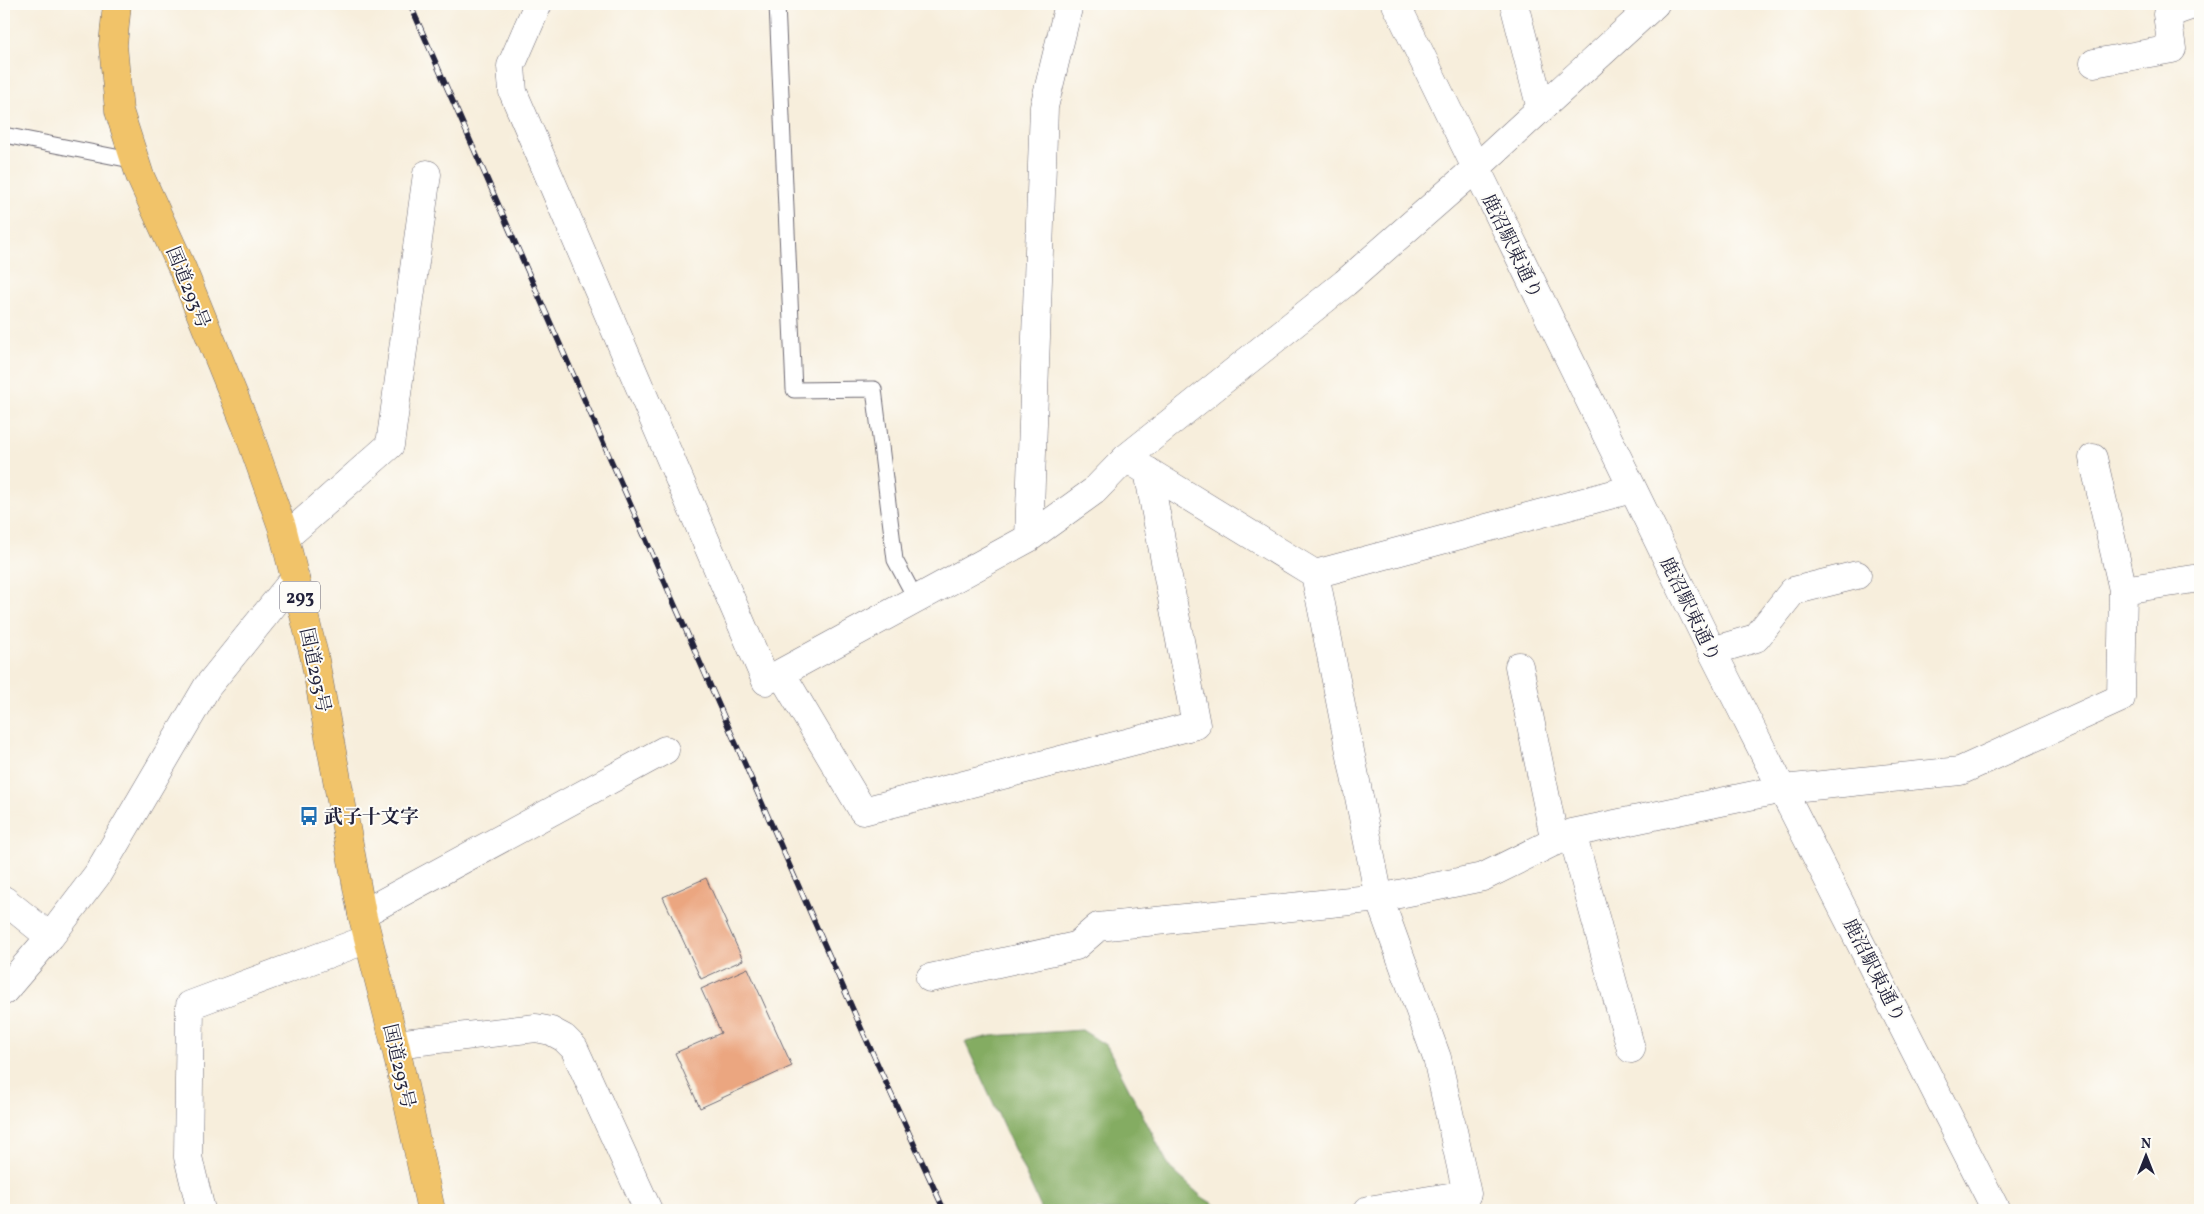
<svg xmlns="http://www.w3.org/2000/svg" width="2204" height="1214" viewBox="0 0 2204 1214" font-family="Vollkorn,'Noto Serif JP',serif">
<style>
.forest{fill:#84ac62;stroke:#53674e}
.building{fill:#eba680}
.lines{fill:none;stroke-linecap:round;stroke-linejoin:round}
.service-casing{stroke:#6d6973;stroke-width:17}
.minor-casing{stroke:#6d6973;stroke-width:29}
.tertiary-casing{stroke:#6d6973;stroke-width:29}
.trunk-casing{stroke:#6d6973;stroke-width:29}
.service{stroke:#fff;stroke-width:15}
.minor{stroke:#fff;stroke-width:28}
.tertiary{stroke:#fff;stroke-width:28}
.trunk{stroke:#f1c369;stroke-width:28}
.rail-casing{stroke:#22223b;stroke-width:5.5}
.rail{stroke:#fdfcf7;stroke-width:4;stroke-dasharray:11;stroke-linecap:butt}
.labels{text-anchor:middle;stroke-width:4;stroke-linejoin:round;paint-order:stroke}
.shield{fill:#fdfcf7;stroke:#646373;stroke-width:1}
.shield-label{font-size:18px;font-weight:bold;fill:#22223b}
.street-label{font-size:19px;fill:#22223b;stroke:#fdfcf7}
.poi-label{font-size:19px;font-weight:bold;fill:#22223b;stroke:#fdfcf7;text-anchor:start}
</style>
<rect width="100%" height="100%" fill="#fdfcf7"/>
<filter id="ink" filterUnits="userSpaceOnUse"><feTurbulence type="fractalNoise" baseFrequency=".02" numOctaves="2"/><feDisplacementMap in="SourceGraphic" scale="10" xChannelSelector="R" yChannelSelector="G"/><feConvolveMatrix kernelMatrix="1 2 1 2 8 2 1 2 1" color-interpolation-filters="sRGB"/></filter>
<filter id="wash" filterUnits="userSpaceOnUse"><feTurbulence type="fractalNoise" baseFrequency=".0096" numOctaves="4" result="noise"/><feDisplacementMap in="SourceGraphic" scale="20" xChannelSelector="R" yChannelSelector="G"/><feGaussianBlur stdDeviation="1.12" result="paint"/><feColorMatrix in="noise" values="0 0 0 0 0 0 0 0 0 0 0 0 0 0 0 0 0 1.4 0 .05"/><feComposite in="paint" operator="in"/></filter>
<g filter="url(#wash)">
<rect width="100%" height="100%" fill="#f7eedc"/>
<path class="forest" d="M1082,1030L1107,1046L1170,1168L1202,1197L1223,1210H1042L965,1042L991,1036Z"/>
<g id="blocks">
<path class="building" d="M706,878L743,960L701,979L663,897Z
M748,968L792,1066L700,1108L675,1053L721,1033L701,989Z"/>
</g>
</g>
<g filter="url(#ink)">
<use href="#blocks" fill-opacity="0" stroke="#6d6973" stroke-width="1"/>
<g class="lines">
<g class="service-casing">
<path id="service" d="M777,4L794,390L874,389L895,560L917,601
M4,135L136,161"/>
</g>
<g class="minor-casing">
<path id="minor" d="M538,4L511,66L513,92L766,681L1029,538L1094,491L1126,458L1345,283L1475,169L1655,4
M1514,4L1541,109
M2094,63L2172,49L2167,14L2196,4
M285,538L390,445L427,174
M1029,538L1044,107L1069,4
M1315,574L1632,489
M2123,590L2200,578
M1712,651L1756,638L1793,591L1857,575
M1519,666L1555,842
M781,673L863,811L1196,725L1148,471
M1572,833L1631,1049
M4,900L50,937
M362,914L665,750
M930,978L1076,946L1098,927L1379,898L1315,574L1126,458
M4,991L50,937L97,875L207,687L295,578
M395,1044L536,1028L551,1031L564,1038L574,1048L648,1210
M201,1210L188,1157L190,1005L368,939
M1368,1210L1467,1194L1437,1058L1379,898L1483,877L1572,833L1783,789L1960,771L2121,698L2123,590L2093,458"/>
</g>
<g class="tertiary-casing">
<path id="tertiary" d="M1396,4L1712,651L1996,1210"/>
</g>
<g class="trunk-casing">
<path id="trunk" d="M117,4L113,45L119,111L140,176L182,268L247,428L282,527L314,655L362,914L395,1044L431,1210"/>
</g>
<use href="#service" class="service"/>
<use href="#minor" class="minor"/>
<use href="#tertiary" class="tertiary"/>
<use href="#trunk" class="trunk"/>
<g class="rail-casing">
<path id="rail" d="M410,4L862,1030L944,1210"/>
</g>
<use href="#rail" class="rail"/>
</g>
</g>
<defs>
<g id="bus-bare" transform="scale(1.5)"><path d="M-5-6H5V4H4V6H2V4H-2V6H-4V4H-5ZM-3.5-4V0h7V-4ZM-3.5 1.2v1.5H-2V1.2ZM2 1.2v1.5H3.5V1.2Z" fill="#1f6fb2" stroke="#fdfcf7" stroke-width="2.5" paint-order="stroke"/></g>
</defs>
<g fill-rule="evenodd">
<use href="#bus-bare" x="309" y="816"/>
</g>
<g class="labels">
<rect class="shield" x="280" y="581.5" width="40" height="31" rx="4"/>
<g class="shield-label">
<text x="300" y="603">293</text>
</g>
<g class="street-label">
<text transform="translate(1513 246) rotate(64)" y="7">鹿沼駅東通り</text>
<text transform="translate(189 287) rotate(68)" y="7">国道293号</text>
<text transform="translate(1691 609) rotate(64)" y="7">鹿沼駅東通り</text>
<text transform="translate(316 670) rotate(78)" y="7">国道293号</text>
<text transform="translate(1875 970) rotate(63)" y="7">鹿沼駅東通り</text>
<text transform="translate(400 1066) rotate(77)" y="7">国道293号</text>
</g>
<g class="poi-label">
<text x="324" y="823">武子十文字</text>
</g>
</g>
<rect width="2204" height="1214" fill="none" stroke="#fdfcf7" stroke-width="20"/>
<g transform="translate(2146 1156)" stroke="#fdfcf7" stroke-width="4" paint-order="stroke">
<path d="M0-4L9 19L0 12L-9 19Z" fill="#22223b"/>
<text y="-8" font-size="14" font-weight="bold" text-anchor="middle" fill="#22223b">N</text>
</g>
</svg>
